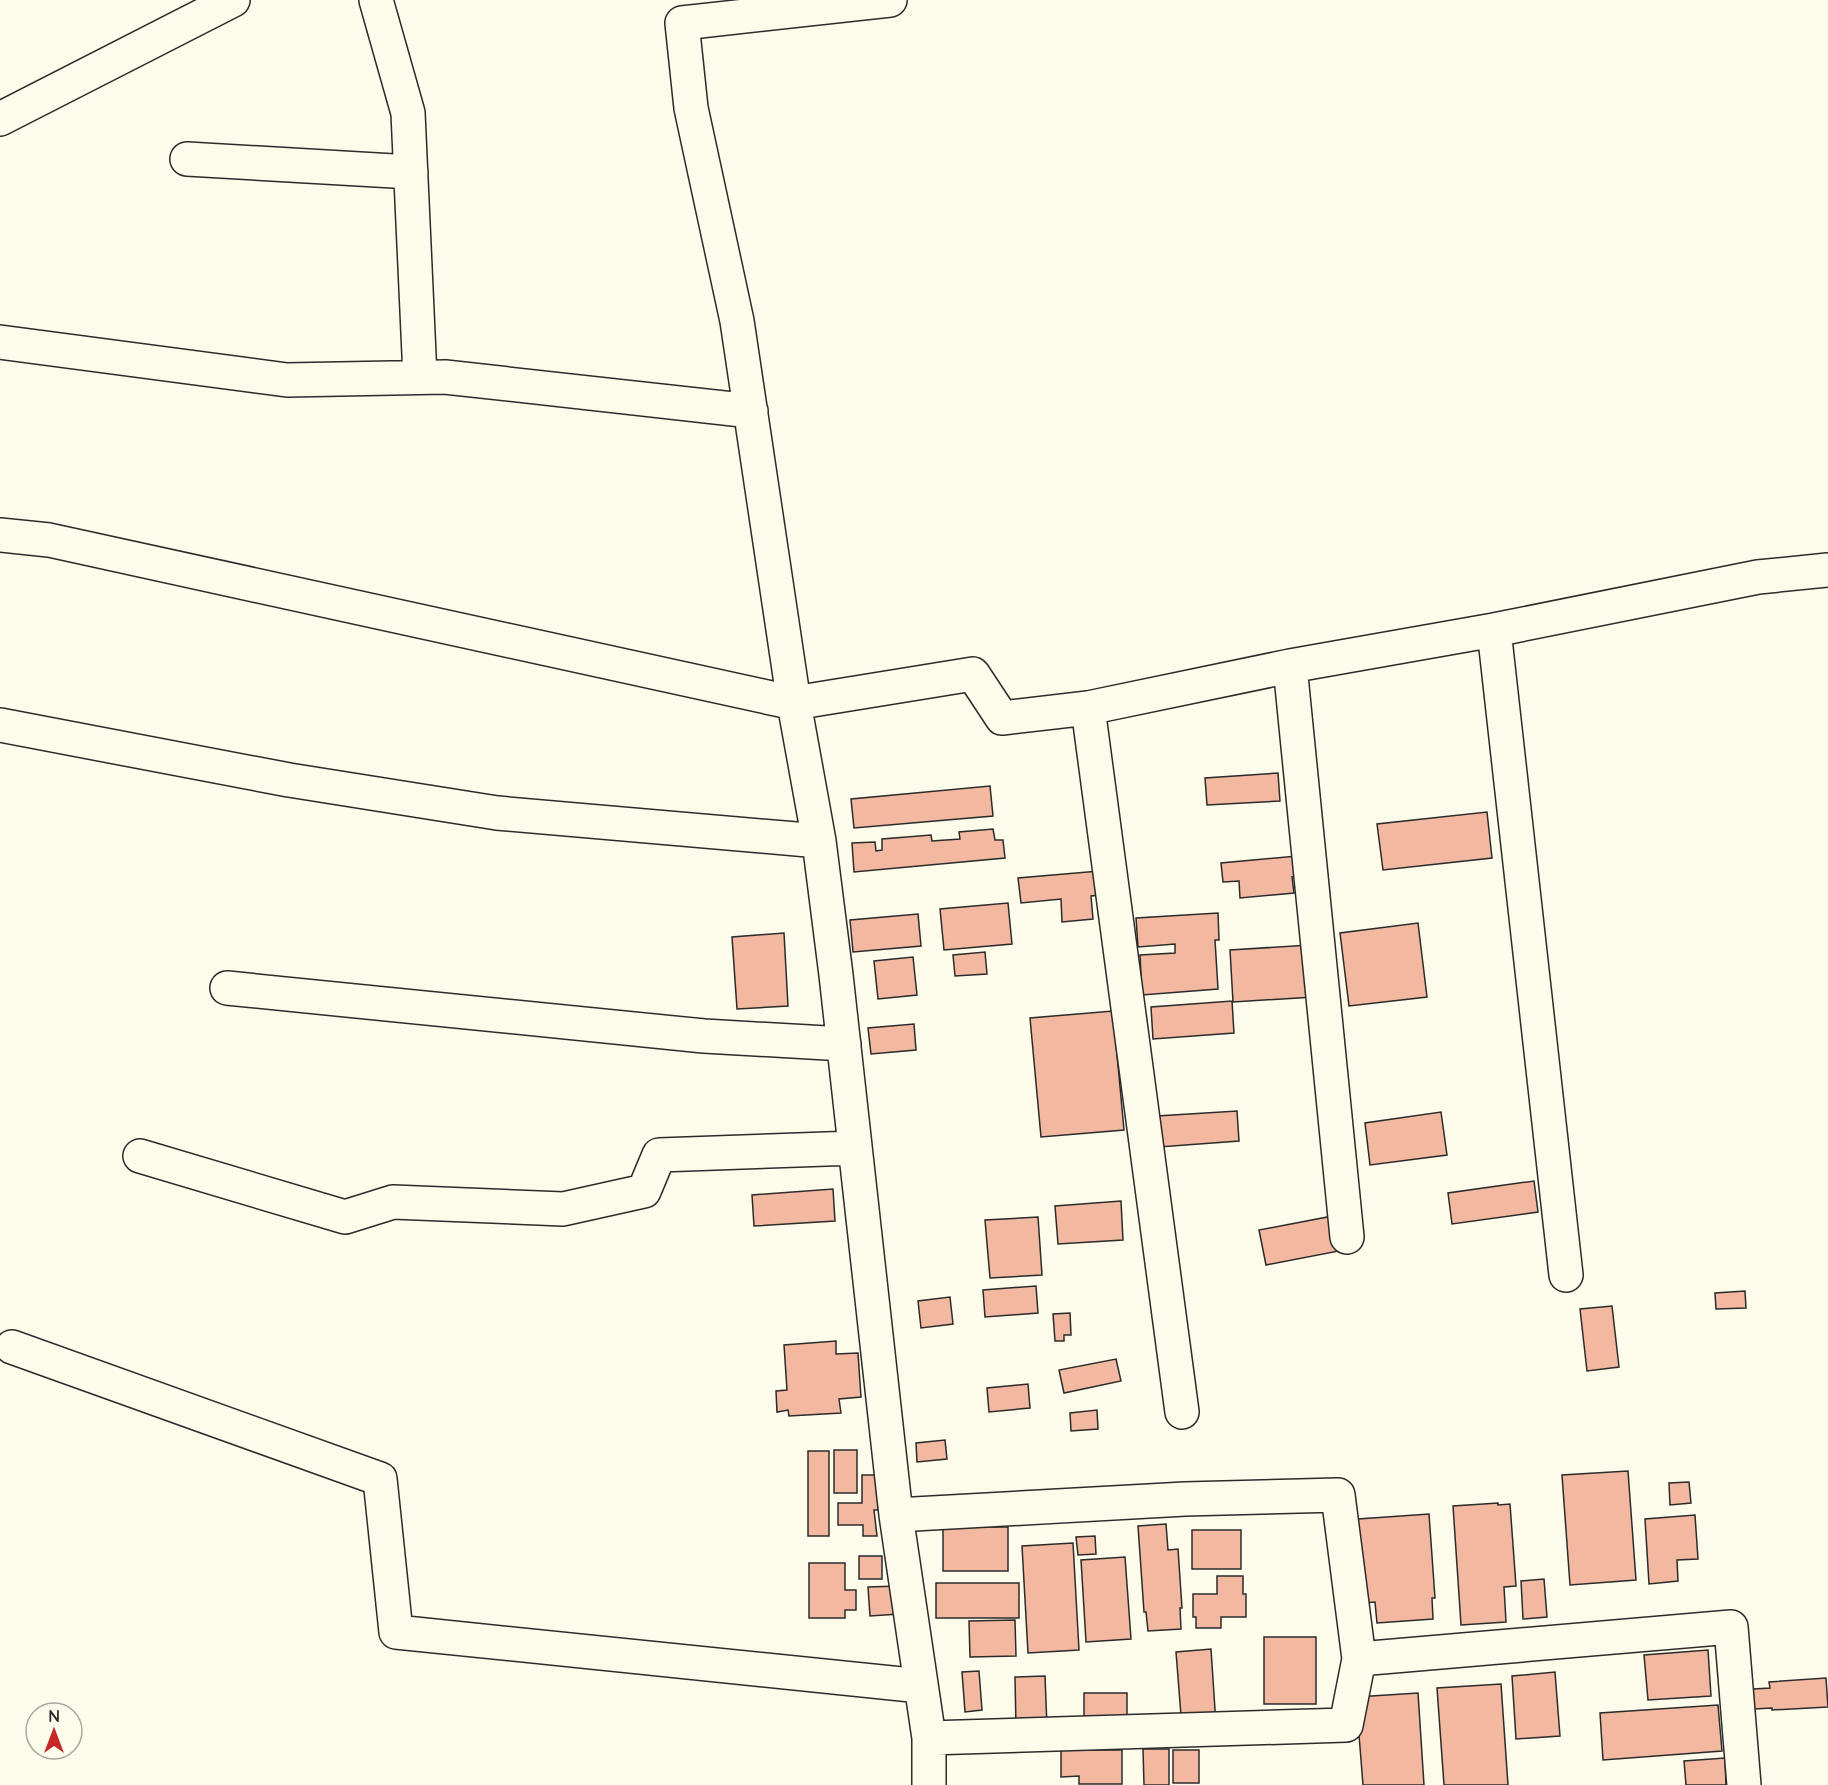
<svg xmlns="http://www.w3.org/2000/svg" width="1828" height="1785" viewBox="0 0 1828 1785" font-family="Quicksand,sans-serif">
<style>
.building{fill:#f2b8a0;stroke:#2b2b2b;stroke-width:1.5}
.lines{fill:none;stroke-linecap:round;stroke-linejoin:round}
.minor-casing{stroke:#2b2b2b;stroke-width:36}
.minor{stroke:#fdfbea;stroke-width:33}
</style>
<rect width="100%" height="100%" fill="#fdfbea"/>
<path class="building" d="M1278,773L1280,801L1207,805L1205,778Z
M990,786L993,816L854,828L851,799Z
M1487,812L1492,858L1383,870L1377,824Z
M993,829L995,840H1003L1005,858L854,872L852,843L875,842L876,851L882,850V839L931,835L932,841L960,839L959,832Z
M1297,856L1299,876L1292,877L1294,893L1240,898L1239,881L1223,882L1221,863Z
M1099,871L1101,895L1091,896L1093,919L1062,922L1061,899L1021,903L1018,878Z
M1008,903L1012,944L944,950L940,909Z
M1218,913L1219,940H1215L1218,989L1142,995L1140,955L1175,953V944L1138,947L1136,918Z
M918,914L921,946L853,952L850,920Z
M1418,923L1427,997L1349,1006L1340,933Z
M784,933L788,1006L737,1009L732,937Z
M1310,945L1314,997L1233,1002L1230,950Z
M985,952L987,974L955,976L953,955Z
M913,957L917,995L878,999L874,961Z
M1232,1001L1234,1033L1153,1039L1151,1007Z
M1113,1011L1124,1130L1041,1137L1030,1018Z
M914,1024L916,1050L871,1054L868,1028Z
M1237,1111L1239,1141L1159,1147L1157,1116Z
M1441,1112L1447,1155L1370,1165L1365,1123Z
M1534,1181L1538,1212L1452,1224L1448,1193Z
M833,1189L835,1221L754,1226L752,1195Z
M1121,1201L1123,1240L1058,1244L1055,1206Z
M1338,1215L1344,1250L1266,1265L1259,1230Z
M1038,1217L1042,1275L990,1278L985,1220Z
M1036,1286L1038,1313L985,1317L983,1290Z
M1745,1291L1746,1308L1716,1309L1715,1293Z
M950,1297L953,1324L921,1328L918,1301Z
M1612,1306L1619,1367L1587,1371L1580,1309Z
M1070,1313L1071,1335H1064V1341H1055L1053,1314Z
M836,1341V1354L858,1353L861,1397L839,1399L841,1413L789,1416L788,1410L777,1412L776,1391L787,1390L784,1345Z
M1116,1359L1121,1381L1064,1393L1059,1370Z
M1028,1384L1030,1408L989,1412L987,1388Z
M1097,1410L1098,1429L1071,1431L1070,1413Z
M945,1440L947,1459L917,1462L916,1443Z
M834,1450H857V1493H834Z
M808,1451H829V1536H808Z
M1628,1471L1636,1580L1570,1585L1562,1475Z
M862,1475H878V1510H874L877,1536H863V1525H838V1503H862Z
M1689,1482L1691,1503L1670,1505L1669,1483Z
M1498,1503V1505L1510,1504L1516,1586L1504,1587L1506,1622L1461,1625L1453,1506Z
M1429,1514L1435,1598H1432L1433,1619L1377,1623L1375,1602L1364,1603L1358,1519Z
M1695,1515L1698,1559L1677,1560L1678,1581L1649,1584L1645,1519Z
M1166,1524L1168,1550L1178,1549L1182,1608H1180L1181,1629L1148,1631L1146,1612H1144L1138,1526Z
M943,1527H1008V1571H943Z
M1192,1530H1241V1569H1192Z
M1095,1536L1096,1554L1078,1555L1076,1537Z
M1073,1543L1079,1650L1028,1653L1022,1546Z
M859,1556H882V1579H859Z
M1125,1557L1131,1639L1086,1642L1081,1560Z
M809,1563H845V1590H856V1610H845V1618H809Z
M1217,1576H1243V1594H1246V1617H1221V1628H1196V1617H1193V1594H1217Z
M1544,1579L1547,1617L1523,1619L1521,1581Z
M936,1583H1019V1618H936Z
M898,1586L899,1614L870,1616L868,1587Z
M1015,1620L1016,1656L970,1657L969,1621Z
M1264,1637H1316V1704H1264Z
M1211,1649L1216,1725L1182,1728L1176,1652Z
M1708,1650L1711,1696L1648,1700L1644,1655Z
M979,1671L982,1710L965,1712L962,1672Z
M1555,1672L1560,1736L1516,1739L1512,1676Z
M1045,1676L1047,1727L1016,1728L1015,1677Z
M1826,1678L1828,1707L1772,1710V1708L1754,1709L1753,1689L1770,1688L1769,1682Z
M1501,1684L1508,1785H1444L1437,1688Z
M1084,1693H1127V1727H1084Z
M1418,1693L1424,1785H1363L1356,1697Z
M1718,1705L1722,1751L1603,1760L1600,1713Z
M1143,1749H1169V1785H1144Z
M1061,1750H1122V1784H1079V1776L1061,1777Z
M1173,1750H1199V1783H1173Z
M1725,1758L1726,1785H1686L1684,1761Z"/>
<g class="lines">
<g class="minor-casing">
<path id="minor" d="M376,0L408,113L420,377
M890,0L682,23L691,108L737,321L794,703L819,841L836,975L896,1515L929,1738V1785
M0,119L233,0
M187,159L411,172
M0,342L287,380L445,377L751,411
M0,535L49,540L794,703L973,674L1002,718L1088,708L1290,666L1494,630L1758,577L1828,570
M1494,630L1566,1275
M1290,666L1347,1237
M1088,708L1182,1412
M0,725L289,780L497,813L819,841
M227,988L704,1036L844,1044
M140,1156L345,1217L393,1202L563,1209L644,1191L659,1155L855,1148
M12,1347L380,1479L396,1632L921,1686
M896,1515L1185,1499L1338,1495L1359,1659L1731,1627L1744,1785
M929,1738L1346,1725L1359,1659"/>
</g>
<use href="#minor" class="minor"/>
</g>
<g transform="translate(54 1731)"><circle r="28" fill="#fdfbea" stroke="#a9a89e" stroke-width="1.5"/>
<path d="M0-4.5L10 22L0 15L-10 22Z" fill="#c62828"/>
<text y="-9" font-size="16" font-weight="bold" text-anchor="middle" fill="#2b2b2b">N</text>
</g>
</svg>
